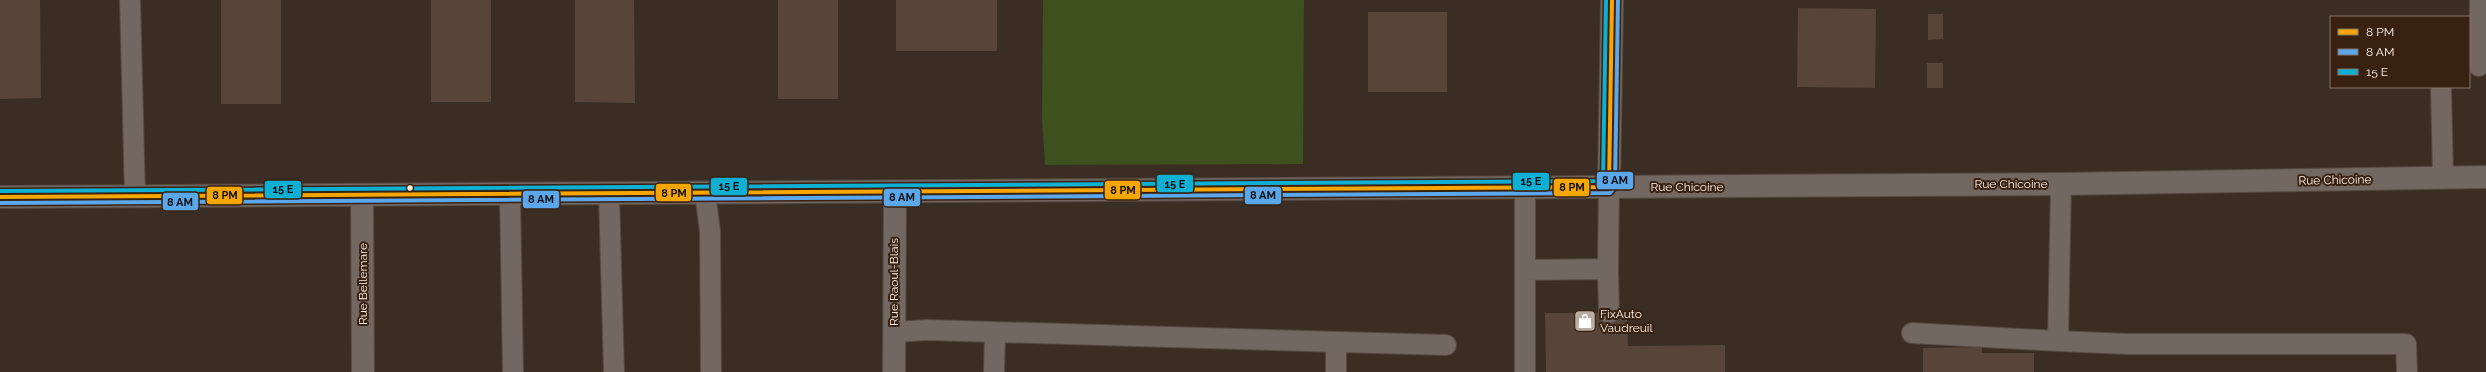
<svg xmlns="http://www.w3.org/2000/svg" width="2486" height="372" viewBox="0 0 2486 372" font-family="Raleway,sans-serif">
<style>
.green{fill:#3d501d}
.building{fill:#564538}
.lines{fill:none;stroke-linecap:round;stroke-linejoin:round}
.service-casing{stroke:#544a42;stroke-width:22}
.minor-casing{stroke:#544a42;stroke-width:24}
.tertiary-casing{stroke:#544a42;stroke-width:24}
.service{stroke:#736861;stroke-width:20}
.minor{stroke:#736861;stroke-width:22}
.tertiary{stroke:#736861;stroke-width:22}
.bus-1-casing{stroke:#392111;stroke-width:7}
.bus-2-casing{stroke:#392111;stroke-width:7}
.bus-3-casing{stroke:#392111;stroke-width:7}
.bus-1{stroke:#f7a600;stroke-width:4}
.bus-2{stroke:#5aa8eb;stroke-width:4}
.bus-3{stroke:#0dafd3;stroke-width:4}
.bus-dot{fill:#fef1e8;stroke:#392111;stroke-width:1.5}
.labels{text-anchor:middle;stroke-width:4;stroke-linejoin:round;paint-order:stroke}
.street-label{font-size:12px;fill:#fef1e8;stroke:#392111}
.poi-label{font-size:12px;fill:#fef1e8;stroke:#392111;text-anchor:start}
.line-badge{stroke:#392111;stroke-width:1.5}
.pale-badge-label{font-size:11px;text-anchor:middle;font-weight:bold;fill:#111}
</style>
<rect width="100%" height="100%" fill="#3a2d24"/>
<path class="green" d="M1043,0H1304L1303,164L1045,165L1042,119Z"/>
<path class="building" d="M0,0H40L41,98L0,99Z
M221,0H281V104H221Z
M431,0H491V102H431Z
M575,0H634L635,103L575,102Z
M778,0H838V99H778Z
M896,0H997V51H896Z
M1798,8L1876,9L1875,88L1797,87Z
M1368,12H1447V92H1368Z
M1928,14H1943V39L1928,40Z
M1927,63H1943V88H1927Z
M1545,313H1627L1628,346L1725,345V372H1546Z
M1982,347V353H2034V372H1923V348Z"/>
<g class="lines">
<g class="service-casing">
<path id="service" d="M130,0L135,197
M2479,66L2480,0
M2441,87L2443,178
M2061,184L2058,341L2128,344H2406L2407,372
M1525,187V270L1608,269L1609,187
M705,193L710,231L711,372
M609,194L614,372
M510,195L513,372
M1608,269L1609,313
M1525,270V372
M894,332L927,330L995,332L994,372
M995,332L1446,345
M1912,333L2058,341
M1336,372V342"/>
</g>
<g class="minor-casing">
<path id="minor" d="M1609,187L1612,0"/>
</g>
<g class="tertiary-casing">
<path id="tertiary" d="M362,196L363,372
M0,197L2061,184L2486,177
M894,372L895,192"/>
</g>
<use href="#service" class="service"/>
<use href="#minor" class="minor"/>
<use href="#tertiary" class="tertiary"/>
<g class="bus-1-casing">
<path id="bus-1" d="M0,197L1609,187L1612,0"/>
</g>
<g class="bus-2-casing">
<path id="bus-2" d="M0,203L1610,193L1615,187L1618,0"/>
</g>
<g class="bus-3-casing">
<path id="bus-3" d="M0,191L1603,181L1606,0"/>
</g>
<use href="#bus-1" class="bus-1"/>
<use href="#bus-2" class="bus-2"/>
<use href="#bus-3" class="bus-3"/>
</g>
<defs>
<g id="shop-square" transform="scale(1.15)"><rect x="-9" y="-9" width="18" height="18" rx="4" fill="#b9aca3" stroke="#392111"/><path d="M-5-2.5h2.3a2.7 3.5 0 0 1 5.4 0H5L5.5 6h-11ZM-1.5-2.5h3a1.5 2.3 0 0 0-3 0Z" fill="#fff"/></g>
</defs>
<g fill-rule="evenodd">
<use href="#shop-square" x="1585" y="321"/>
</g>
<circle class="bus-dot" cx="410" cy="188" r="3.5"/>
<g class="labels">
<g class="street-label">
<text transform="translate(2335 180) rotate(-1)" y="4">Rue Chicoine</text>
<text x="2011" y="188">Rue Chicoine</text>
<text x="1687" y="191">Rue Chicoine</text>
<text transform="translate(894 282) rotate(-90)" y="4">Rue Raoul-Blais</text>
<text transform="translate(363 284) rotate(-90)" y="4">Rue Bellemare</text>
</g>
<g class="poi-label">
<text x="1600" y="318">FixAuto<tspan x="1600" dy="14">Vaudreuil</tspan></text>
</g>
</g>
<g class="line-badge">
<rect x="1596" y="171" width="38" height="19" rx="4" fill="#5aa8eb"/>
<rect x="1512" y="172" width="38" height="19" rx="4" fill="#0dafd3"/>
<rect x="1156" y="174" width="38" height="19" rx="4" fill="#0dafd3"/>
<rect x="710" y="177" width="38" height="19" rx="4" fill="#0dafd3"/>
<rect x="1553" y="178" width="37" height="19" rx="4" fill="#f7a600"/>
<rect x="264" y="180" width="38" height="19" rx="4" fill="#0dafd3"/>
<rect x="1104" y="180" width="37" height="20" rx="4" fill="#f7a600"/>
<rect x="655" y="183" width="37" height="19" rx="4" fill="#f7a600"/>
<rect x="1244" y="186" width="38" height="19" rx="4" fill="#5aa8eb"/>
<rect x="206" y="186" width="37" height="19" rx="4" fill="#f7a600"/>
<rect x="883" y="188" width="38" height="19" rx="4" fill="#5aa8eb"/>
<rect x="522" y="190" width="38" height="19" rx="4" fill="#5aa8eb"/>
<rect x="162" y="192" width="37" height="19" rx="4" fill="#5aa8eb"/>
</g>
<g class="pale-badge-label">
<text x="1615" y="184">8 AM</text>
<text x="1531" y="185">15 E</text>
<text x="1175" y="188">15 E</text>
<text x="729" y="190">15 E</text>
<text x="1572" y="191">8 PM</text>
<text x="283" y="193">15 E</text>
<text x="1123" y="194">8 PM</text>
<text x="674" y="197">8 PM</text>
<text x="1263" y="199">8 AM</text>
<text x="225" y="199">8 PM</text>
<text x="902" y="201">8 AM</text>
<text x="541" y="203">8 AM</text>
<text x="180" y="206">8 AM</text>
</g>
<rect x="2330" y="16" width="140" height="72" fill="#392111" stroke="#887467"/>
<rect x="2338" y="29" width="20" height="6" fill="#f7a600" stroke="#887467"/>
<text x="2366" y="36" font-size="12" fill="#fef1e8">8 PM</text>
<rect x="2338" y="49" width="20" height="6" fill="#5aa8eb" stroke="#887467"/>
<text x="2366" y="56" font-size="12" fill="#fef1e8">8 AM</text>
<rect x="2338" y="69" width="20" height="6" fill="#0dafd3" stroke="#887467"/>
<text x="2366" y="76" font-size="12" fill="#fef1e8">15 E</text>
</svg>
